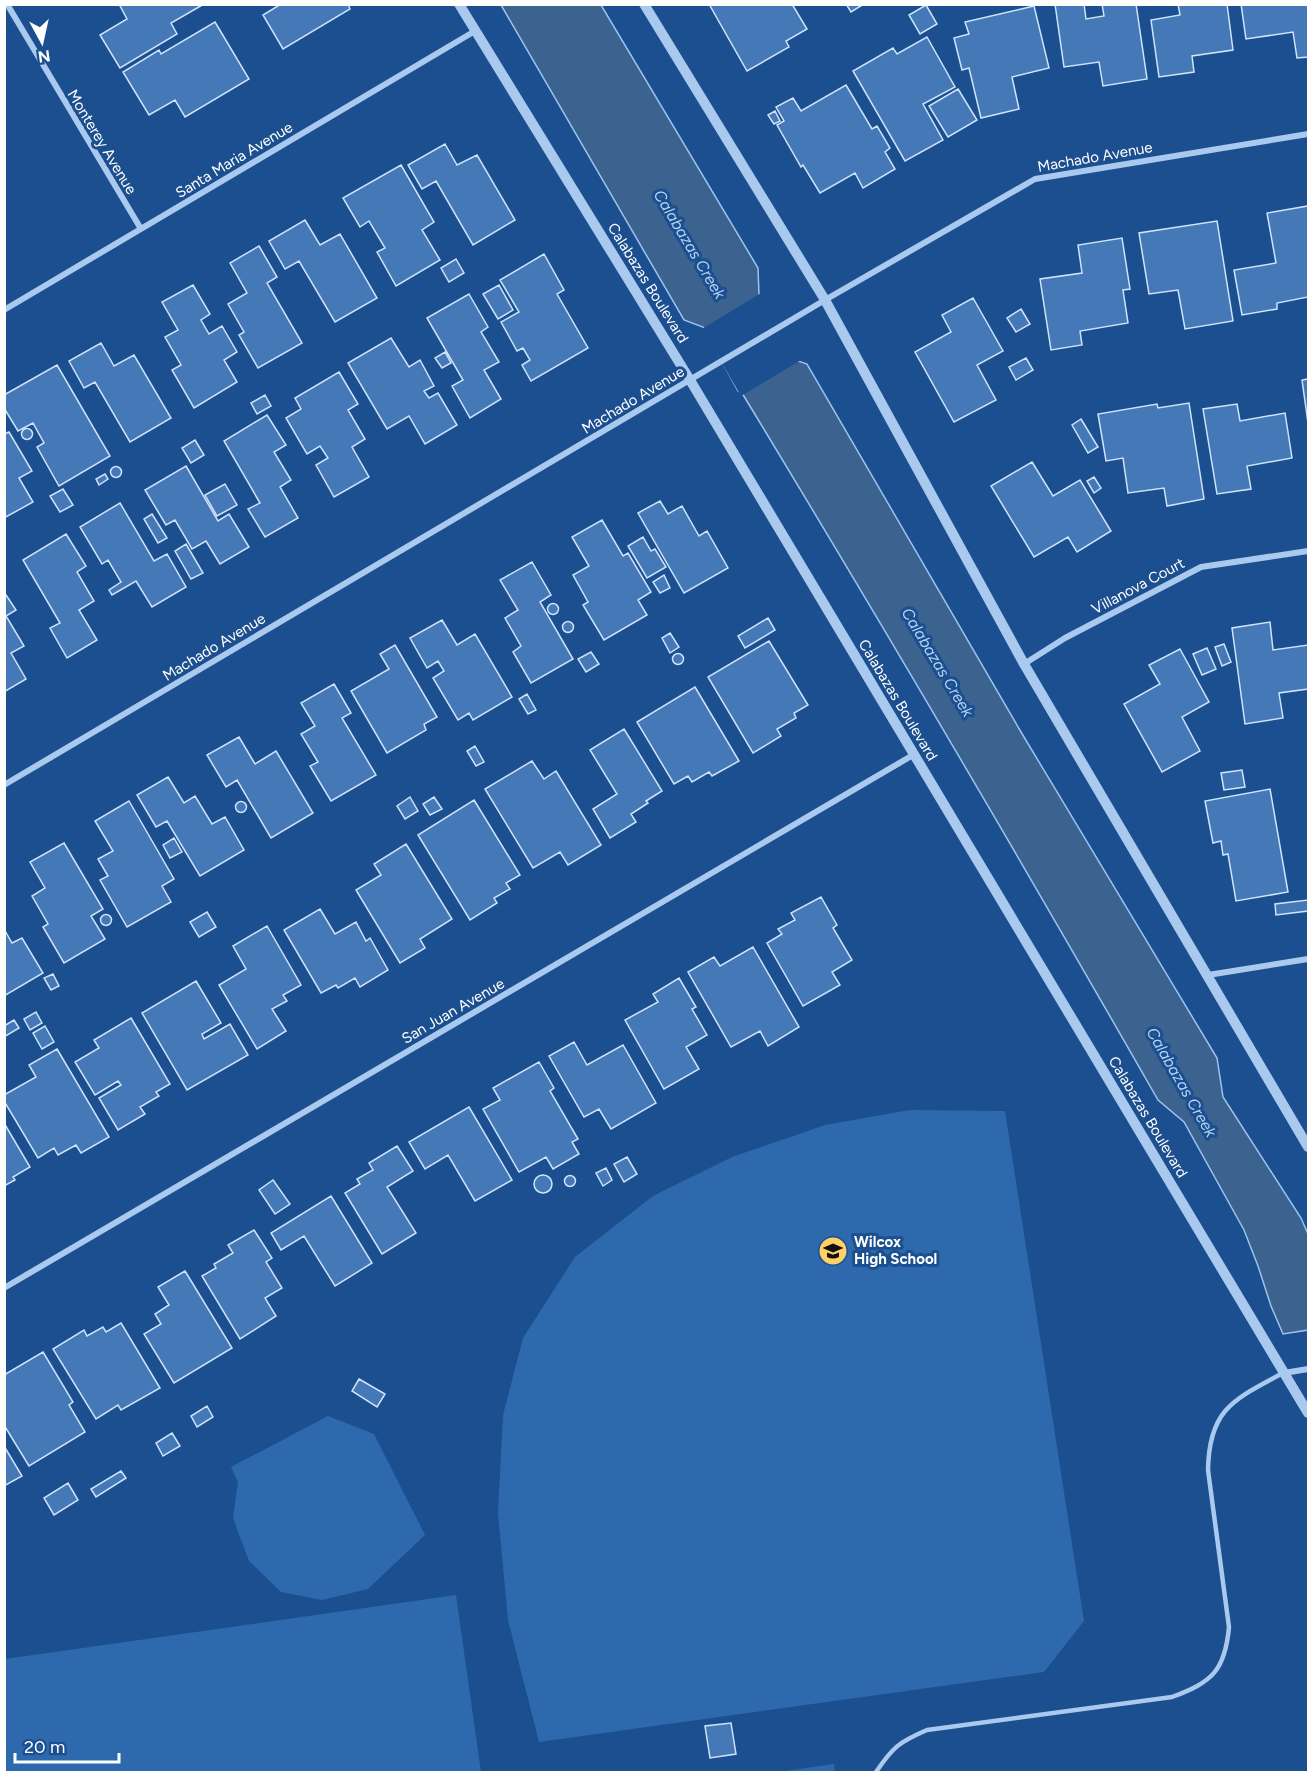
<svg xmlns="http://www.w3.org/2000/svg" width="1313" height="1777" viewBox="0 0 1313 1777" font-family="Figtree,sans-serif">
<style>
.green{fill:#2e69ad}
.water{fill:#3c6290;stroke:#9cc4f0;stroke-width:1.5}
.pier{fill:#1b4f8f}
.building{fill:#4478b7;stroke:#cfe3fa;stroke-width:1.5}
.lines{fill:none;stroke-linecap:round;stroke-linejoin:round}
.service{stroke:#a9c9ee;stroke-width:4.5}
.minor{stroke:#a9c9ee;stroke-width:6}
.tertiary{stroke:#a9c9ee;stroke-width:10}
.labels{text-anchor:middle;stroke-width:6;stroke-linejoin:round;paint-order:stroke}
.street-label{font-size:15px;fill:#fff;stroke:#1b4f8f}
.poi-label{font-size:15px;font-weight:bold;fill:#fff;stroke:#1b4f8f;text-anchor:start}
.water-label{font-size:16px;font-style:italic;fill:#b5d3f5;stroke:#1b4f8f}
</style>
<rect width="100%" height="100%" fill="#1b4f8f"/>
<path class="green" d="M910,1110L1005,1111L1084,1621L1044,1672L539,1742L508,1620L498,1513L503,1415L523,1338L575,1257L653,1196L732,1157L825,1125Z
M328,1416L374,1434L425,1535L368,1589L322,1600L281,1592L249,1561L233,1518L238,1482L231,1467Z
M456,1595L481,1772H5V1659Z
M834,1764L835,1772H778Z"/>
<path class="water" d="M501,5H601L758,268L759,295L795,360L807,364L1021,732L1217,1058L1223,1097L1301,1218L1308,1234V1330L1283,1334L1271,1306L1258,1266L1244,1230L1184,1122L1158,1100C1022,862 884,627 742,393L738,391L703,327L684,320Z"/>
<path class="pier" d="M761,293L798,358L801,360L741,396L702,329Z"/>
<path class="building" d="M204,4L171,23L177,34L120,68L100,35L127,19L119,4Z
M281,4H348L350,9L283,49L263,15Z
M709,4H792L807,29L786,41L789,47L747,71Z
M846,4H864L851,12Z
M1055,4H1084L1086,19L1104,16L1102,4H1136L1147,79L1103,86L1099,62L1064,67Z
M1178,4H1227L1233,50L1192,56L1194,72L1159,77L1151,20L1180,15Z
M1241,4H1308V57L1297,58L1293,32L1246,39Z
M926,5L937,24L920,34L909,15Z
M1034,6L1049,68L1012,77L1019,109L981,118L969,68L962,70L954,38L969,34L965,22Z
M215,22L249,79L185,117L175,100L149,115L123,72L159,50L161,54Z
M927,37L955,87L923,104L943,140L905,161L853,71L893,48L897,54Z
M846,85L872,129L877,126L890,148L885,152L895,169L863,188L855,173L820,193L803,165L801,167L777,125L784,121L776,107L793,98L801,111Z
M958,89L977,120L948,137L929,106Z
M775,111L780,121L774,124L768,115Z
M445,144L457,165L477,155L515,220L473,245L436,181L422,189L408,165Z
M401,165L434,222L422,230L440,260L396,286L377,252L385,248L369,221L360,227L343,198Z
M1308,206V297L1277,303V309L1242,315L1234,270L1276,263L1267,213Z
M305,220L320,245L340,234L377,298L335,322L299,261L285,269L269,241Z
M1217,221L1233,321L1185,329L1178,290L1149,294L1139,233Z
M1122,238L1130,289L1123,290L1128,323L1080,331L1082,345L1051,350L1040,279L1082,273L1078,245Z
M259,246L277,277L267,283L302,343L258,368L239,335L244,332L228,304L247,293L230,263Z
M544,254L564,290L557,294L588,348L531,381L522,365L530,360L523,348L517,351L501,322L519,312L500,280Z
M456,259L464,273L449,282L441,268Z
M193,285L210,314L201,320L209,334L222,326L237,352L224,360L237,382L194,408L172,370L181,365L165,337L178,330L162,302Z
M499,285L513,310L498,319L483,294Z
M469,294L488,327L481,332L499,362L484,370L501,399L470,418L452,386L463,380L427,318Z
M973,298L1003,351L977,365L996,400L954,422L915,352L951,332L942,315Z
M1021,309L1030,324L1016,332L1007,318Z
M391,338L409,367L420,360L434,386L424,391L429,398L438,393L457,425L425,444L409,416L387,429L348,363Z
M101,343L114,366L134,355L171,418L130,442L95,382L84,388L69,361Z
M445,352L451,363L442,368L435,358Z
M1026,358L1033,370L1016,380L1009,367Z
M57,365L110,456L59,486L37,447L44,443L33,423L18,431L4,408V395Z
M339,372L358,404L348,410L365,439L352,447L369,477L334,497L316,465L328,458L320,446L307,454L286,418L301,409L295,398Z
M1308,379V423L1302,380Z
M265,395L271,406L257,414L251,403Z
M1189,403L1204,499L1167,506L1164,488L1128,493L1123,458L1106,461L1098,414L1157,404L1158,408Z
M1237,404L1240,421L1285,413L1292,458L1247,466L1251,489L1217,494L1203,409Z
M267,415L286,445L274,452L291,480L280,487L298,518L265,537L248,509L260,503L224,441Z
M1081,419L1098,447L1088,453L1072,425Z
M21.5 434a5.5 5.5 0 1 1 11 0a5.5 5.5 0 1 1-11 0Z
M9,432L32,471L19,478L33,502L4,518V434Z
M195,440L204,455L191,463L182,448Z
M1032,462L1053,496L1080,480L1111,531L1077,552L1068,537L1034,557L991,486Z
M186,466L218,521L229,514L249,547L220,564L206,541L192,549L175,520L166,525L145,490Z
M110.5 472a5.5 5.5 0 1 1 11 0a5.5 5.5 0 1 1-11 0Z
M105,474L108,479L99,485L96,479Z
M1094,477L1101,488L1094,493L1087,481Z
M225,484L237,505L217,516L205,495Z
M63,489L73,505L60,512L50,496Z
M660,501L668,514L682,506L699,536L707,531L728,568L684,593L638,513Z
M120,503L154,561L167,554L186,587L152,607L136,581L112,595L109,590L121,582L108,560L102,564L80,527Z
M152,514L167,538L158,543L144,519Z
M602,520L623,556L628,553L651,592L638,600L647,615L604,640L583,605L588,602L573,575L589,566L572,537Z
M66,534L86,566L77,572L94,601L79,610L97,640L67,658L50,628L60,623L23,560Z
M643,537L651,551L655,549L666,567L647,578L628,546Z
M186,544L203,573L191,579L175,551Z
M532,562L551,595L540,602L573,659L531,683L513,652L521,646L505,618L518,610L500,580Z
M664,575L670,588L660,593L653,582Z
M4,592L16,610L6,616L24,646L11,653L26,679L4,692Z
M547.5 609a5.5 5.5 0 1 1 11 0a5.5 5.5 0 1 1-11 0Z
M768,618L775,630L745,648L738,636Z
M442,620L457,645L475,634L512,697L473,720L469,713L458,720L433,678L444,671L438,661L427,668L410,638Z
M562.5 627a5.5 5.5 0 1 1 11 0a5.5 5.5 0 1 1-11 0Z
M1270,622L1273,650L1308,645V689L1279,693L1283,718L1245,724L1232,628Z
M670,633L679,647L670,653L662,638Z
M769,641L808,705L794,713L796,718L777,729L781,736L753,753L708,677Z
M1224,644L1231,662L1222,666L1215,647Z
M395,645L437,717L424,724L426,730L387,753L351,691L389,669L380,654Z
M1207,648L1216,669L1202,675L1193,654Z
M1180,649L1209,702L1182,717L1200,751L1162,772L1124,704L1160,684L1149,665Z
M591,652L599,664L586,672L578,659Z
M672.5 659a5.5 5.5 0 1 1 11 0a5.5 5.5 0 1 1-11 0Z
M334,684L351,713L342,718L376,775L331,801L310,766L318,762L301,734L315,726L301,703Z
M695,687L739,761L712,776L709,772L692,782L688,776L674,784L637,722Z
M527,694L536,710L528,714L519,699Z
M624,729L662,791L646,801L648,803L631,814L636,822L610,838L593,809L617,794L590,750Z
M239,737L255,764L276,751L313,813L271,838L237,780L226,787L207,755Z
M475,746L484,762L476,766L467,751Z
M532,761L544,779L556,771L601,845L568,865L560,852L533,868L485,789Z
M1242,770L1245,787L1224,790L1221,773Z
M168,777L184,803L195,796L212,824L225,817L244,850L200,876L167,821L156,827L137,795Z
M1270,789L1288,892L1236,901L1228,854L1223,855L1221,841L1213,843L1205,801Z
M410,797L418,811L405,819L397,806Z
M434,797L442,809L430,815L423,804Z
M474,800L520,875L506,883L510,889L494,898L497,903L470,920L418,835Z
M129,801L174,879L162,886L171,902L127,927L100,880L108,876L98,859L113,851L95,821Z
M235.5 807a5.5 5.5 0 1 1 11 0a5.5 5.5 0 1 1-11 0Z
M174,838L182,852L170,858L163,845Z
M64,843L103,909L91,916L105,939L64,963L43,927L48,924L32,896L45,888L30,862Z
M406,844L452,919L420,939L425,948L400,963L356,890L381,875L374,864Z
M821,897L837,925L833,928L852,960L832,972L840,985L803,1006L767,943L782,934L778,929L795,920L791,913Z
M1308,900V911L1276,915L1275,904Z
M320,909L335,934L356,922L366,941L370,938L388,970L360,987L355,978L338,988L336,985L321,993L284,930Z
M207,912L216,927L199,937L190,922Z
M100.5 920a5.5 5.5 0 1 1 11 0a5.5 5.5 0 1 1-11 0Z
M267,926L301,985L283,995L287,1001L272,1009L286,1031L257,1049L219,985L246,969L233,946Z
M4,929L12,943L22,938L43,973L4,996Z
M753,947L799,1027L768,1046L760,1031L731,1047L688,972L714,957L720,966Z
M53,974L59,986L51,990L44,978Z
M679,978L696,1007L692,1009L707,1035L686,1047L699,1069L664,1089L625,1020L658,1002L653,994Z
M196,981L221,1023L202,1034L204,1039L230,1024L248,1055L187,1090L142,1013Z
M36,1012L42,1023L30,1030L24,1019Z
M131,1018L170,1084L156,1092L159,1096L140,1107L145,1114L118,1130L99,1098L121,1085L118,1081L95,1095L75,1062L99,1048L94,1040Z
M14,1020L19,1028L4,1037V1026Z
M45,1026L54,1042L42,1049L33,1033Z
M574,1042L587,1065L623,1045L656,1103L611,1129L599,1109L584,1117L549,1056Z
M57,1049L109,1137L81,1153L76,1145L58,1155L54,1148L38,1158L4,1101V1095L36,1077L29,1065Z
M539,1062L554,1088L550,1091L578,1139L572,1142L579,1154L553,1169L546,1157L519,1172L483,1109L500,1100L493,1088Z
M469,1107L512,1180L475,1201L448,1155L425,1169L409,1142Z
M4,1123L30,1167L13,1177L15,1180L4,1186Z
M397,1146L413,1171L387,1187L416,1233L382,1254L345,1193L360,1184L357,1179L373,1170L369,1163Z
M627,1157L637,1174L624,1182L614,1164Z
M606,1168L612,1180L603,1186L596,1173Z
M534 1184a9 9 0 1 1 18 0a9 9 0 1 1-18 0Z
M564.5 1181a5.5 5.5 0 1 1 11 0a5.5 5.5 0 1 1-11 0Z
M273,1180L290,1204L275,1214L259,1190Z
M331,1196L372,1263L335,1286L304,1236L281,1250L271,1233Z
M254,1230L272,1258L266,1262L282,1288L265,1298L276,1316L240,1339L202,1276L216,1268L214,1264L233,1253L228,1245Z
M185,1271L232,1348L174,1383L144,1334L161,1324L155,1314L169,1305L158,1287Z
M121,1323L160,1388L121,1410L118,1405L96,1419L53,1349L84,1330L87,1336L103,1327L106,1332Z
M43,1352L73,1402L69,1405L85,1432L29,1466L4,1425V1375Z
M359,1379L385,1394L377,1407L352,1391Z
M207,1406L213,1417L197,1427L191,1416Z
M172,1433L180,1446L163,1456L156,1443Z
M4,1446L22,1476L4,1486Z
M121,1471L126,1478L96,1497L91,1489Z
M68,1483L78,1500L54,1515L44,1498Z
M731,1723L736,1754L710,1758L705,1726Z"/>
<g class="lines">
<path class="service" d="M876,1772C893,1747 899,1742 927,1730L1172,1697C1212,1682 1225,1671 1229,1627L1208,1470C1209,1408 1235,1399 1283,1373"/>
<path class="minor" d="M7,4L141,229
M4,310L475,31
M1024,664L1065,638L1201,567L1308,551
M4,785L825,300L1035,179L1308,134
M1208,975L1308,959
M4,1288L913,755
M1284,1373L1308,1369"/>
<path class="tertiary" d="M459,4L690,380L1308,1413
M644,4L825,300L1024,664L1308,1147"/>
</g>
<defs>
<g id="school-disc" transform="scale(1.5)"><circle r="9.5" fill="#ffd166" stroke="#1b4f8f"/><path d="M0-5L7-2L0 1L-7-2ZM-4 1L0 2.5L4 1V4Q0 6-4 4Z" fill="#111"/></g>
</defs>
<g fill-rule="evenodd">
<use href="#school-disc" x="833" y="1251"/>
</g>
<g class="labels">
<g class="street-label">
<text transform="translate(102 142) rotate(59)" y="5">Monterey Avenue</text>
<text transform="translate(1095 157) rotate(-10)" y="5">Machado Avenue</text>
<text transform="translate(234 160) rotate(-31)" y="5">Santa Maria Avenue</text>
<text transform="translate(648 283) rotate(58)" y="5">Calabazas Boulevard</text>
<text transform="translate(633 400) rotate(-31)" y="5">Machado Avenue</text>
<text transform="translate(1138 586) rotate(-28)" y="5">Villanova Court</text>
<text transform="translate(214 647) rotate(-31)" y="5">Machado Avenue</text>
<text transform="translate(898 700) rotate(59)" y="5">Calabazas Boulevard</text>
<text transform="translate(453 1011) rotate(-30)" y="5">San Juan Avenue</text>
<text transform="translate(1148 1117) rotate(59)" y="5">Calabazas Boulevard</text>
</g>
<g class="poi-label">
<text x="854" y="1247">Wilcox<tspan x="854" dy="17">High School</tspan></text>
</g>
<g class="water-label">
<text transform="translate(690 244) rotate(59)" y="6">Calabazas Creek</text>
<text transform="translate(938 662) rotate(59)" y="6">Calabazas Creek</text>
<text transform="translate(1182 1082) rotate(60)" y="6">Calabazas Creek</text>
</g>
</g>
<rect width="1313" height="1777" fill="none" stroke="#ffffff" stroke-width="12"/>
<g transform="translate(42 42) rotate(172)" stroke="#1b4f8f" stroke-width="4.5" paint-order="stroke">
<path d="M0-4.5L10 22L0 15L-10 22Z" fill="#ffffff"/>
<text y="-9" font-size="16" font-weight="bold" text-anchor="middle" fill="#ffffff">N</text>
</g>
<path d="M15 1753v9h104v-9" fill="none" stroke="#ffffff" stroke-width="3"/>
<text x="24" y="1753" font-size="18" fill="#ffffff" stroke="#1b4f8f" stroke-width="4.5" paint-order="stroke">20 m</text>
</svg>
